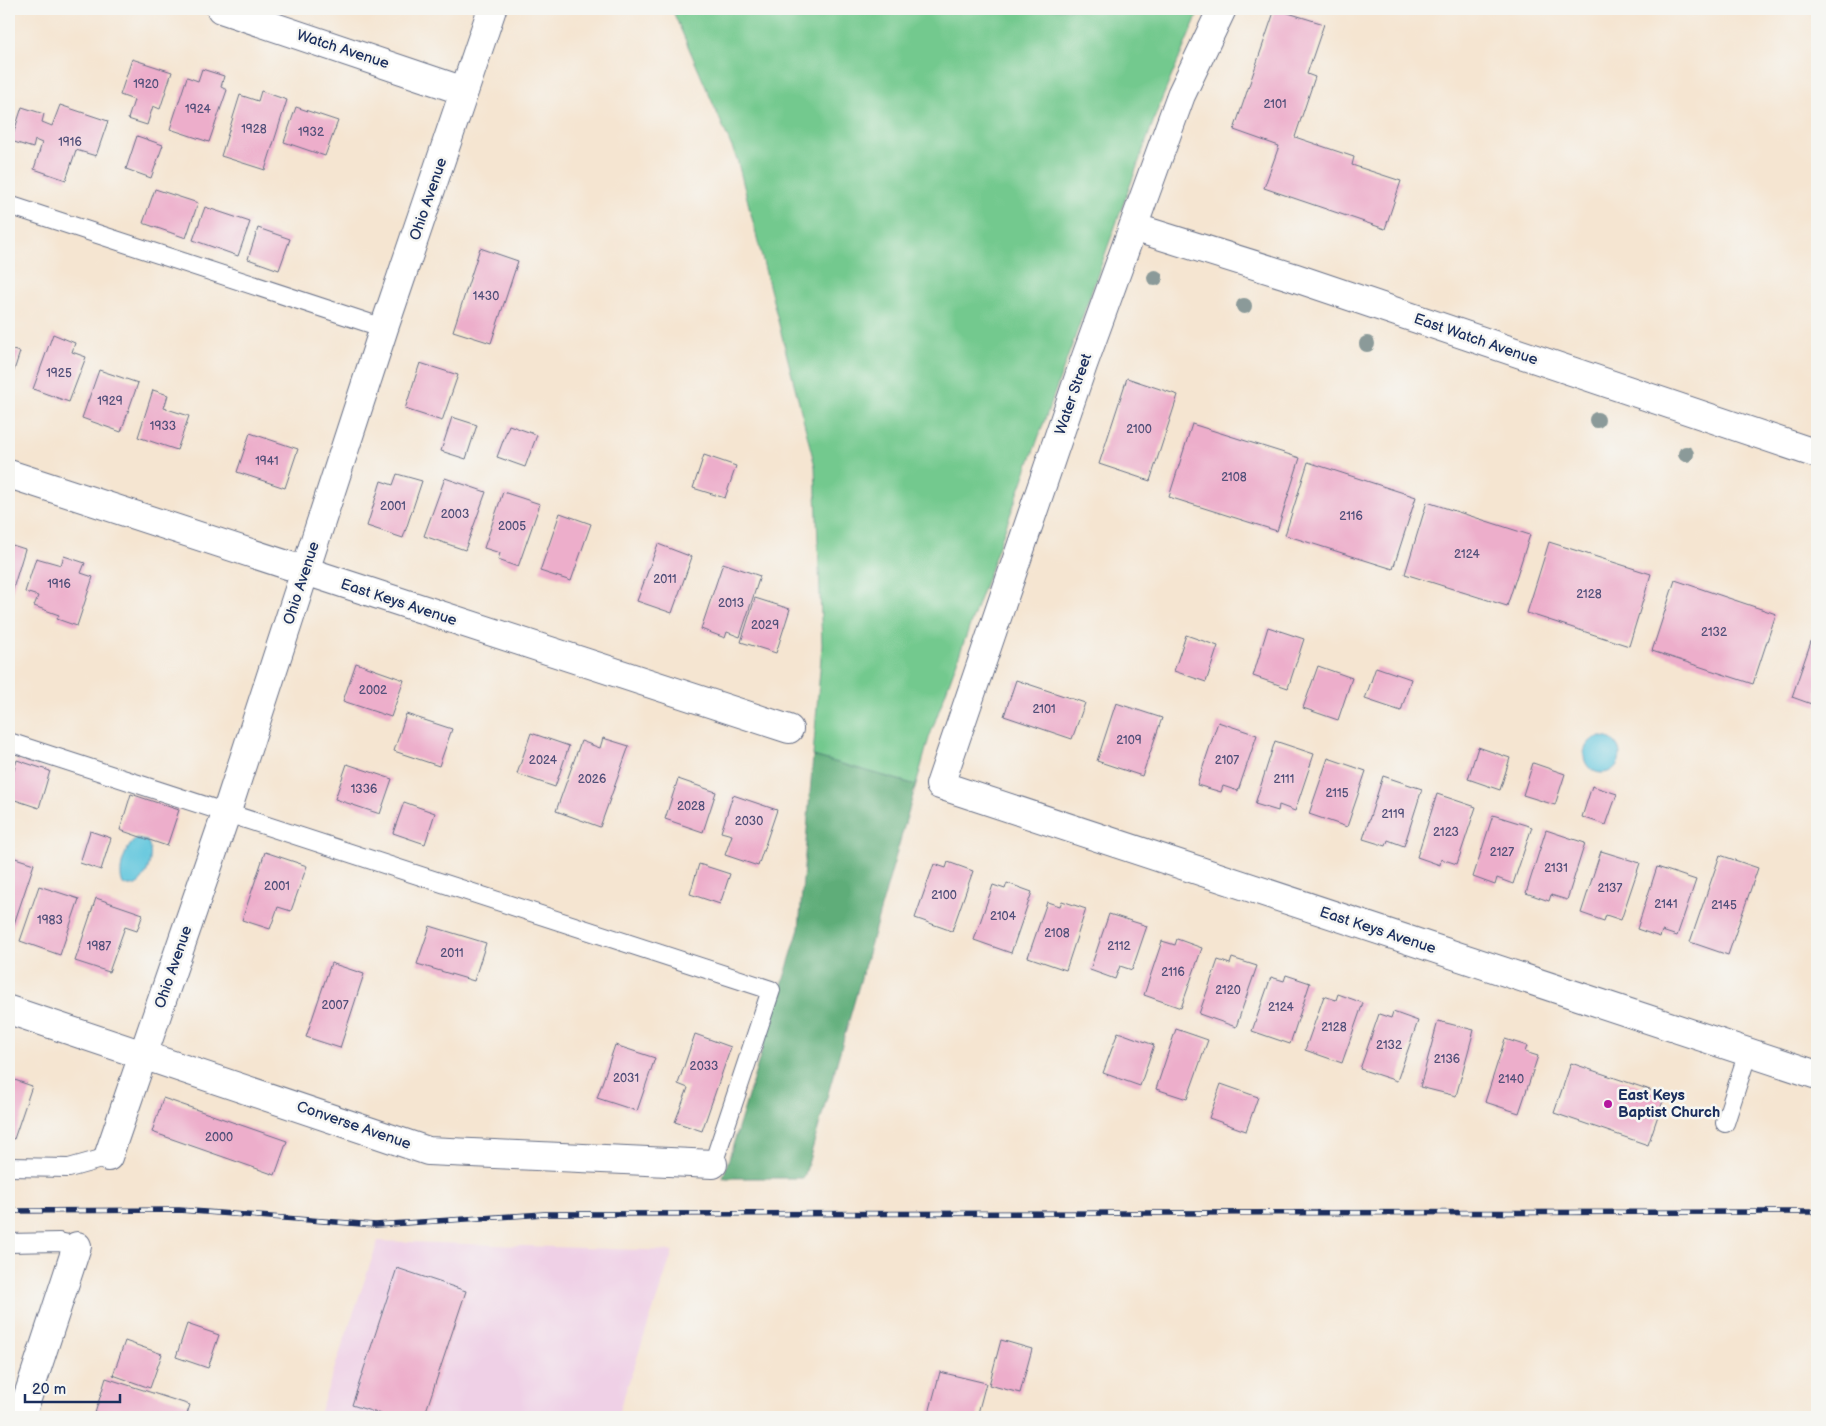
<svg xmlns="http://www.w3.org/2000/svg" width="1826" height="1426" viewBox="0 0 1826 1426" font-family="'Balsamiq Sans',sans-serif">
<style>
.built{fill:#efd0e6}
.green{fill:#73c98e;stroke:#477c76}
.forest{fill:#5ead79;stroke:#3c6e6c}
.water{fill:#60c6dd;stroke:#3e7a9e}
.building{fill:#edaecb}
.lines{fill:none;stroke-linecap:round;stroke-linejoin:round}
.lane-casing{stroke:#676f86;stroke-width:20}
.street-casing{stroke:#676f86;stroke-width:30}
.lane{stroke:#fff;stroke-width:18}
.street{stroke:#fff;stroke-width:28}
.rail-casing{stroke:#1b2f5e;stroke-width:5.5}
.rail{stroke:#f6f6f2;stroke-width:4;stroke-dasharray:11;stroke-linecap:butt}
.tree{fill:#8b9a99}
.poi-dot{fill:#b5179e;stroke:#f6f6f2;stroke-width:2}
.labels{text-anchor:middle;stroke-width:5;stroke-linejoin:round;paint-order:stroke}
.number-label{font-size:12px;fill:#504f79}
.street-label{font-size:15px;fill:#1b2f5e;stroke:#f6f6f2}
.poi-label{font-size:15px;font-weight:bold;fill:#1b2f5e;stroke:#f6f6f2;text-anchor:start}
</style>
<rect width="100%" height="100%" fill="#f6f6f2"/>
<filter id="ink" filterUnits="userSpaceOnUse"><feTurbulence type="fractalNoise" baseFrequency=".02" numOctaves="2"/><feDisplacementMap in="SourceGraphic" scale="10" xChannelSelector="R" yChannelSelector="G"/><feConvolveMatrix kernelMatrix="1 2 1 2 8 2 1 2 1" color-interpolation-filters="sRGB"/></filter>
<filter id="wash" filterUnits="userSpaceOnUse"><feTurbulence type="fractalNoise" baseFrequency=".0096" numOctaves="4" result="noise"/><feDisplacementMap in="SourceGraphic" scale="20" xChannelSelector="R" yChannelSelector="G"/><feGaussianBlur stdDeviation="1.12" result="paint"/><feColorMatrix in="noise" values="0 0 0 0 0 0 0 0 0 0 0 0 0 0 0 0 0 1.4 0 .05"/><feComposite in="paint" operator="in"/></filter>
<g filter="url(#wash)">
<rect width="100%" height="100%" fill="#f5e5d1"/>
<path class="built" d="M378,1241L673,1251L617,1417H318Z"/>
<path class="green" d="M672,9H1200L1159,106L929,738L916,785L813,756L822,645L815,466L737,159Z"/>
<path class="forest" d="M813,756L916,785L804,1178H723L799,929Z"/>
<path class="water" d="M1584 755a18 18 0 1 1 36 0a18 18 0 1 1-36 0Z
M136,839L147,841C157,854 144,896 123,884C117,871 125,847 136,839Z"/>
<g id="blocks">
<path class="building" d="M1275,9L1324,24L1307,74L1315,77L1295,137L1354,157L1352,165L1401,181L1385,229L1264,188L1279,146L1234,130Z
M132,59L172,72L160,109L153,106L147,125L128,119L134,100L120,95Z
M202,69L224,76L221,87L227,90L209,142L170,129L187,77L198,81Z
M261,91L287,100L265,170L221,156L240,95L258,101Z
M60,105L108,121L96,156L76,150L66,180L34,169L42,143L35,140L33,148L11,141L22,107L44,114L42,122L52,126Z
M296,107L338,121L325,156L284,142Z
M137,136L163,145L151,178L126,169Z
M155,189L198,203L186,238L143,223Z
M205,207L250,222L238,256L193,240Z
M258,228L290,239L279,270L248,259Z
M480,248L518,261L491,343L453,331Z
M53,334L75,343L72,352L86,357L69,402L33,389Z
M9,349L20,352L9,386Z
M420,363L458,375L442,421L405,409Z
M99,370L138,383L121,432L82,418Z
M1127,378L1178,395L1150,481L1099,464Z
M153,390L168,395L164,408L189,416L177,450L138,437Z
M452,417L477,425L466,459L441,451Z
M1192,424L1300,458L1277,531L1169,497Z
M509,425L537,435L525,467L497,457Z
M250,433L298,449L285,488L237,472Z
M704,455L736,466L725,498L693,488Z
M1308,462L1416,497L1393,569L1285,535Z
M397,474L422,481L403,538L367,526L381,481L393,485Z
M445,478L486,492L465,550L424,536Z
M503,492L540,504L518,567L498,560L500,553L484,548Z
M1427,502L1530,535L1507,606L1405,574Z
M560,513L591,524L571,581L540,571Z
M1549,542L1651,574L1629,646L1527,613Z
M9,544L25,549L9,602Z
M658,544L692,557L672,613L637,601Z
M64,556L85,563L81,573L93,577L77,626L57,619L59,615L34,606L38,596L25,592L36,558L61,565Z
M723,563L760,576L740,637L727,632L725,638L701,629Z
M1675,580L1776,614L1753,684L1652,651Z
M755,598L790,609L776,653L741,642Z
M1268,627L1304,639L1288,688L1253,676Z
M1816,627H1817V706L1792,697Z
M1186,635L1218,646L1206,682L1174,671Z
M356,663L404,680L391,717L343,701Z
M1318,666L1352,678L1338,720L1303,708Z
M1376,667L1411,679L1401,711L1365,699Z
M1016,680L1085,703L1072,739L1004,716Z
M1116,703L1162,718L1142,776L1097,761Z
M406,714L452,729L439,766L394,751Z
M1218,722L1257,735L1238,791L1223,786L1221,792L1197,785Z
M531,733L569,746L555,787L517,774Z
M603,738L629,746L600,827L556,811L581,741L600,748Z
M1275,741L1314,754L1295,811L1279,805L1278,811L1255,804Z
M1478,747L1510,758L1500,790L1468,779Z
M1328,758L1366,771L1347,827L1309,814Z
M17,760L50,771L39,808L9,798V787Z
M1533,763L1565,774L1555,805L1523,795Z
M347,764L392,779L380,814L335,799Z
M1383,776L1422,789L1404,846L1388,840L1386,846L1363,839Z
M678,779L716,792L703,832L665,819Z
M1592,786L1617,794L1606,825L1582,817Z
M131,794L179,810L167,846L120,830Z
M1437,794L1476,807L1457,864L1441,859L1440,865L1417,857Z
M733,795L777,810L758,866L725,855L732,835L721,832Z
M404,802L435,813L425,844L393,833Z
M1493,815L1532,827L1513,884L1497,878L1495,885L1473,877Z
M1546,830L1585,843L1567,900L1551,895L1549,901L1526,893Z
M90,831L111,838L101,870L80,863Z
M1601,851L1640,863L1621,920L1606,915L1604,921L1581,913Z
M265,852L307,866L291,911L278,907L270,929L242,920Z
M1720,855L1758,868L1728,955L1690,942Z
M9,856L34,864L12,930L9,928Z
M948,862L973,871L952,931L915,918L934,864L946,868Z
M699,864L730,874L720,904L690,894Z
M1657,867L1696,880L1677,936L1662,931L1660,937L1637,929Z
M1007,883L1032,892L1011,953L974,940L993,885L1005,889Z
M39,886L79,899L60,955L20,941Z
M96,898L143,914L137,931L125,927L109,972L75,961Z
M1062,901L1086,909L1066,970L1028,957L1047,902L1060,906Z
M1109,914L1147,926L1132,970L1120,966L1115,979L1090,970Z
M430,926L486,943L474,981L417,964Z
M1177,939L1202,948L1181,1008L1144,995L1162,941L1175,945Z
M1232,958L1257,966L1236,1027L1199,1014L1218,960L1230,964Z
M331,963L364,974L340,1048L306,1037Z
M1286,975L1310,983L1290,1044L1252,1031L1271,977L1284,981Z
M1338,994L1363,1003L1342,1063L1305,1050L1324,996L1336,1000Z
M1393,1012L1418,1021L1397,1081L1360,1069L1379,1014L1391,1018Z
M1438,1021L1474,1030L1456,1096L1420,1087Z
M1176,1029L1208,1040L1187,1099L1156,1089Z
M1118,1032L1154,1045L1140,1086L1103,1073Z
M695,1034L731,1047L702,1131L675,1122L688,1088L678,1084Z
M1505,1039L1527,1046L1525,1052L1538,1056L1519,1113L1485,1102Z
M615,1045L655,1058L637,1111L597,1098Z
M1571,1063L1665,1095L1648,1145L1554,1113Z
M9,1078L32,1086L14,1139L9,1137Z
M1221,1084L1258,1097L1246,1131L1209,1118Z
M163,1098L287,1141L275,1175L152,1132Z
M397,1268L466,1291L424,1417H390L352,1405Z
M187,1324L219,1335L208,1368L176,1357Z
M1001,1340L1032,1349L1020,1393L989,1385Z
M125,1341L162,1354L150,1388L113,1375Z
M940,1372L986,1383L977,1417H928Z
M106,1378L190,1405L186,1417H108L95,1413Z"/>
</g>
</g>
<g filter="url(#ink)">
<use href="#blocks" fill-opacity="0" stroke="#676f86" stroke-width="1"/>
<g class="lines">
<g class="lane-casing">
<path id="lane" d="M9,205L384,328
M9,742L771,990L713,1164
M1725,1123L1748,1052
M9,1167L69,1168L108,1157
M9,1243L59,1242L77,1246"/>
</g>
<g class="street-casing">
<path id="street" d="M221,9L464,91
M1222,9L1181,95L1083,365L940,785L1817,1075
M1133,227L1293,277L1817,454
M9,474L789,729
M9,1010L428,1151L713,1164
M108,1157L226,814L384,328L492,9
M21,1417L77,1246"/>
</g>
<use href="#lane" class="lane"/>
<use href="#street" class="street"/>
<g class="rail-casing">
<path id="rail" d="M9,1211L179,1210L375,1225L544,1214L1817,1212"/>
</g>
<use href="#rail" class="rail"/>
</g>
<g class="tree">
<circle cx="1155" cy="278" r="8"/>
<circle cx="1244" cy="306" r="8"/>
<circle cx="1367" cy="344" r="8"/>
<circle cx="1597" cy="420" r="8"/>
<circle cx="1686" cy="454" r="8"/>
</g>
</g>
<circle class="poi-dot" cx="1608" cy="1104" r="5"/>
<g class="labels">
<g class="number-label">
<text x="146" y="88">1920</text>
<text x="1275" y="108">2101</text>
<text x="198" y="113">1924</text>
<text x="254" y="133">1928</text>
<text x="311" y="136">1932</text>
<text x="70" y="146">1916</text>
<text x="486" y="300">1430</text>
<text x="59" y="377">1925</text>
<text x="110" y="405">1929</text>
<text x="163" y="430">1933</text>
<text x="1139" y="433">2100</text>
<text x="267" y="465">1941</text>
<text x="1234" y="481">2108</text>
<text x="393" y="510">2001</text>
<text x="455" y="518">2003</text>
<text x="1351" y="520">2116</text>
<text x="512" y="530">2005</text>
<text x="1467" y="558">2124</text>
<text x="665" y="583">2011</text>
<text x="59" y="588">1916</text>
<text x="1589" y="598">2128</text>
<text x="731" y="607">2013</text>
<text x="765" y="629">2029</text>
<text x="1714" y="636">2132</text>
<text x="373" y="694">2002</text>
<text x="1044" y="713">2101</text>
<text x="1129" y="744">2109</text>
<text x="543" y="764">2024</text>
<text x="1227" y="764">2107</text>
<text x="592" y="783">2026</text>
<text x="1284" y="783">2111</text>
<text x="364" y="793">1336</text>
<text x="1337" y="797">2115</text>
<text x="691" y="810">2028</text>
<text x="1393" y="818">2119</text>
<text x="749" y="825">2030</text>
<text x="1446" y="836">2123</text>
<text x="1502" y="856">2127</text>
<text x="1556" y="872">2131</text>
<text x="277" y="890">2001</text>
<text x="1610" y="892">2137</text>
<text x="944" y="899">2100</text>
<text x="1666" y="908">2141</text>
<text x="1724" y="909">2145</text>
<text x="1003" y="920">2104</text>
<text x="50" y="924">1983</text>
<text x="1057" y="937">2108</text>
<text x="99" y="950">1987</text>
<text x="1119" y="950">2112</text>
<text x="452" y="957">2011</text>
<text x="1173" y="976">2116</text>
<text x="1228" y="994">2120</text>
<text x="335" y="1009">2007</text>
<text x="1281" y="1011">2124</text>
<text x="1334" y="1031">2128</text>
<text x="1389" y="1049">2132</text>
<text x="1447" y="1063">2136</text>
<text x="704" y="1070">2033</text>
<text x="626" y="1082">2031</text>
<text x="1511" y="1083">2140</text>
<text x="219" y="1141">2000</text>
</g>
<g class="street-label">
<text transform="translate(343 49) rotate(18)" y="5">Watch Avenue</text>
<text transform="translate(428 199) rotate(-71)" y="5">Ohio Avenue</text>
<text transform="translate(1476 339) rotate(19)" y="5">East Watch Avenue</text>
<text transform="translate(1073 394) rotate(-71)" y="5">Water Street</text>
<text transform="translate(301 583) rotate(-72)" y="5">Ohio Avenue</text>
<text transform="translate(399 602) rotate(18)" y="5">East Keys Avenue</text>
<text transform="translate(1378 930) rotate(18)" y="5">East Keys Avenue</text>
<text transform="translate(173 967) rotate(-71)" y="5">Ohio Avenue</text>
<text transform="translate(354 1125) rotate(19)" y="5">Converse Avenue</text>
</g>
<g class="poi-label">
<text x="1618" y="1100">East Keys<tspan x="1618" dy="17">Baptist Church</tspan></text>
</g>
</g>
<rect width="1826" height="1426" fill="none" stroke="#f6f6f2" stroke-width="30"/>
<path d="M25 1394v8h95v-8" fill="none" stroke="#1b2f5e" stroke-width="2.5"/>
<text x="32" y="1394" font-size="15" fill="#1b2f5e" stroke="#f6f6f2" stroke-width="4" paint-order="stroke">20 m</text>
</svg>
